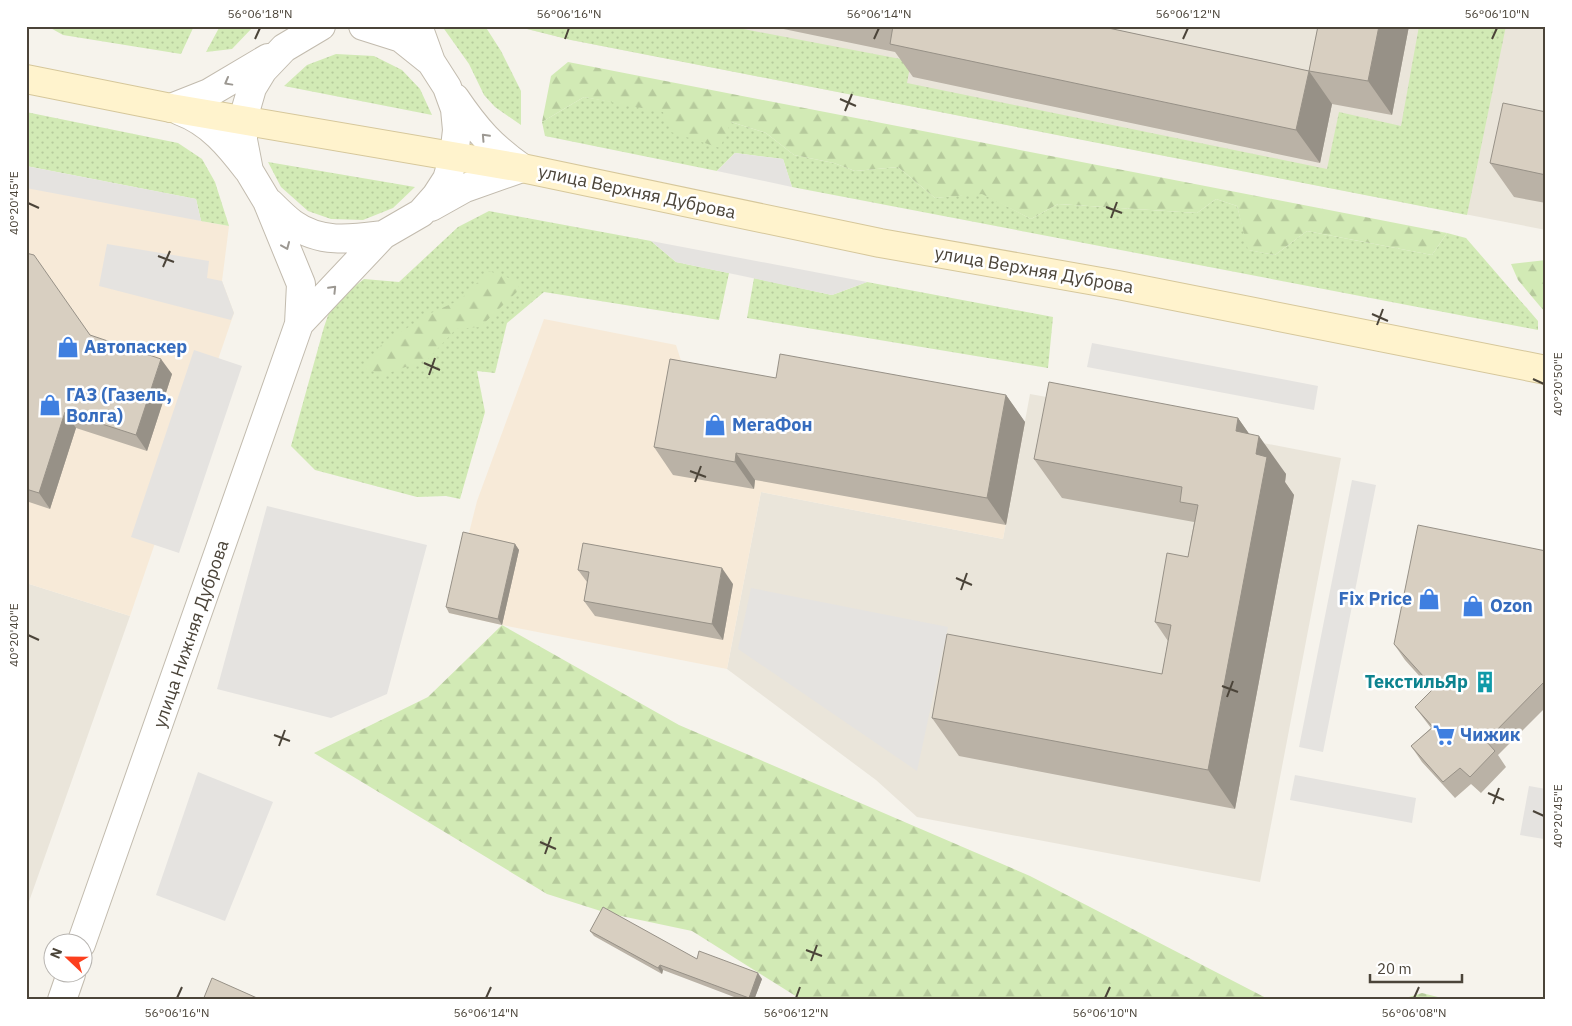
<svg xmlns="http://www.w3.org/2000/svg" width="1572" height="1026" viewBox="0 0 1572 1026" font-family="'IBM Plex Sans',sans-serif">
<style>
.residential{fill:#eae5da}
.commercial{fill:#f7ead8}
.grass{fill:url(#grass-dots)}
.forest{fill:url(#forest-firs)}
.parking{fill:#e5e3e0}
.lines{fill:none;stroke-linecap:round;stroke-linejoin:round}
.tertiary-casing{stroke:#c2bbae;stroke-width:30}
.secondary-casing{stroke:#d6c79b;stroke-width:30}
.tertiary{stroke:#fff;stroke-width:28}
.secondary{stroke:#fff3cd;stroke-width:28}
.wall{fill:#bab2a6}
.shaded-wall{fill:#979187}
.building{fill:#d8cfc1;stroke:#979187}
.oneway{stroke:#9c9892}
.ticks{fill:none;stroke:#4b4439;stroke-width:2}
.labels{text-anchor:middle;stroke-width:5;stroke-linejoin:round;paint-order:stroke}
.street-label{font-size:18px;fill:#4b4439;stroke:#fff}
.shop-label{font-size:18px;font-weight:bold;fill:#366cbe;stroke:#fff;text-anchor:start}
.culture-label{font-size:18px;font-weight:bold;fill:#0d838f;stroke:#fff;text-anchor:end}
.neatline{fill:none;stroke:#4b4439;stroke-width:2}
.ticks-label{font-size:12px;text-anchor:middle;fill:#4b4439}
</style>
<defs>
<pattern id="grass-dots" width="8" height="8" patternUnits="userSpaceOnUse" patternTransform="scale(1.25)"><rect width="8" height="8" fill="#d2eab5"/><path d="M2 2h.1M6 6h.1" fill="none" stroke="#b6ca9c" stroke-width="1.8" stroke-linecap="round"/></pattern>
<pattern id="forest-firs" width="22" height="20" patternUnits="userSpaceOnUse" patternTransform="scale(1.25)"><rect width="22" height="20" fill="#d2eab5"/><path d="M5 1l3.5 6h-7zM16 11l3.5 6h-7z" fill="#b6ca9c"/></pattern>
</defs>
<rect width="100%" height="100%" fill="#f6f3ec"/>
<path class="residential" d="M524,26H1546V230L571,40L527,29Z
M1030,394L1074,402L1170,425L1341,458L1260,882L917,817L876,780L727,669L761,492L1003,539Z
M26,583L130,616L26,910Z"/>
<path class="commercial" d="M26,166L201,221L229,226L222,281L234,313L130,616L26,583Z
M544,319L676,345L689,386L799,382L1025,422L1003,539L761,492L727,669L502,625L449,613L477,501Z"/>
<path class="grass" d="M47,26H194L181,54L63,35Z
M220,26H254L232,49L206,52Z
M442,26H485L501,51L521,91V125L495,107L484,95L469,64Z
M524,26H728L911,61L907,83L1327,169L1339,112L1401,126L1419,26H1506L1467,215L571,40L527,29Z
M336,54L374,56L402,70L420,89L432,115L284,86L307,65Z
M584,97L731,122L766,133L794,155L834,163L855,171L898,167L935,198L982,193L1031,219L1058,204L1197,213L1216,199L1237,206L1249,250L1275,255L1307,231L1432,255L1447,233L1466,238L1538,321V330L792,187L783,159L735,153L717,171L545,136L542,122Z
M26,112L178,143L202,159L215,182L229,226L201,221L196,199L26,166Z
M268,162L415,187L393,208L363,220L331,219L308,211L281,187Z
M489,211L651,241L676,262L729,273L719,320L544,292L507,323L495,373L477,371L485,412L460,499L446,496L417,497L315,470L291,446L324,327L332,304L364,279L399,282L458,227Z
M754,278L832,295L867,282L1053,317L1048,368L747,318Z"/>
<path class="forest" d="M568,62L1447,233L1432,255L1307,231L1275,255L1248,250L1237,206L1216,199L1197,213L1058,204L1031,219L982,194L935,198L898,167L855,171L834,163L794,155L766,133L731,122L720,148L671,132L663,112L584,97L542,122L551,76Z
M1546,260V311H1544L1518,280L1511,264Z
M489,271L514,280L520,289L480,327L456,329L428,359L383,375L362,367L383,343L431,313L460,300Z
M502,625L679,725L1030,876L1270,1000H802L692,931L607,913L547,894L314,753L428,697Z
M1422,993L1450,1000H1399Z"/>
<path class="parking" d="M735,153L783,159L792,187L717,171Z
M26,166L196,199L201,221L26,188Z
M651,241L867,282L832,295L676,262Z
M107,244L209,261L207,278L222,281L234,313L231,320L99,286Z
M1092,343L1318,386L1314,410L1087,367Z
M194,350L242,366L179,553L131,537Z
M1352,480L1376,485L1323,752L1299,747Z
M267,506L427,545L387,694L331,718L217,689Z
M751,588L948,627L917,771L738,649Z
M198,772L273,802L225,921L156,895Z
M1295,775L1416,798L1412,823L1290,800Z
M1529,786L1546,789V829L1544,839L1520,835Z"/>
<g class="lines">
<g class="tertiary-casing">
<path id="tertiary" d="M363,26L401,38L431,62
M455,98C476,129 492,147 522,168
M171,108L209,93L268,58
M180,111C210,122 229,145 248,170
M270,203C277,210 285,218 293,224C321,244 352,239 383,235
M431,207L465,188L522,168
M299,324L383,235L421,213L436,196L447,179L454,156L457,130L455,109L447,87L431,62L418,26
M81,944L299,324L301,284L267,201L249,171L243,140V119L252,88L263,70L284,48L321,26
M62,1000L71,974"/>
</g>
<g class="secondary-casing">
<path id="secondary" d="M26,79L171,108L522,168L880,243L1118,285L1546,370"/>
</g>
<use href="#tertiary" class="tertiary"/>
<use href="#secondary" class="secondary"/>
</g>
<path class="wall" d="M769,26H1099L1309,71L1318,26H1409L1392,115L1332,104L1320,163L913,77L895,52Z
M1546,112V203L1514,197L1490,163Z
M26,253L90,335L172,374L147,451L76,428L50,509L26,501Z
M776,378L1006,395L1025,422L1006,525L755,480L754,489L673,475L654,447Z
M1238,418L1249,434L1286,474L1285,482L1294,495L1235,809L959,756L932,718L1162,674L1168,641L1155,622L1188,557L1194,523V522L1062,498L1034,459Z
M515,544L519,550L502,625L449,613L446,607Z
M1546,551V707L1498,755L1506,767L1481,793L1471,784L1455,798L1422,762L1411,746L1431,728L1415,707L1432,690L1405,660L1394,644Z
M578,570L733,584L723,640L595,616L584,601L587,582Z
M590,931L697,959L762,979L754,1000H742L663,970L662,974L594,936Z"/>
<path class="shaded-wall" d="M1379,26H1409L1392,115L1368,81Z
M1309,71L1332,104L1320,163L1296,130Z
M161,359L172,374L147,451L136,435Z
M1006,395L1025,422L1006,525L987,498Z
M65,412L76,428L50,509L39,493Z
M1238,418L1257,445L1259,436L1286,474L1285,482L1294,495L1235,809L1208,770L1236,431Z
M736,453L755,480L754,489L735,462Z
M515,544L519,550L502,625L498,619Z
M722,568L733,584L723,640L712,624Z
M660,965L663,970L662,974L658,968Z
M758,973L762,979L754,1000H750L749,998Z"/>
<path class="building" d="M893,26H1099L1309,71L1296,130L890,44Z
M1318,26H1379L1368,81L1309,71Z
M1503,103L1546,112V175L1490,163Z
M26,253L34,255L90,335L161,359L136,435L65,412L39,493L26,489Z
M780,354L1006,395L987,498L736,453L735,462L654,447L670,359L776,378Z
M1049,382L1238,418L1236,431L1259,436L1256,454L1267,457L1208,770L932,718L947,634L1162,674L1171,625L1155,622L1167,553L1188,557L1198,505L1180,502L1182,487L1034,459Z
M1418,525L1546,551V680L1486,741L1495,751L1470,777L1460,768L1443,782L1411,746L1433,727L1415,707L1434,688L1394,644Z
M463,532L515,544L498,619L446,607Z
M583,543L722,568L712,624L584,601L589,572L578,570Z
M603,907L697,959L699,951L758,973L749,998L660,965L658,968L590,931Z
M212,978L257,998L256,1000H203Z"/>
<defs><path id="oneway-chevron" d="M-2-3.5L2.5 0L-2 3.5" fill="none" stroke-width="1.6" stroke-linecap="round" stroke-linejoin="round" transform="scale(1.25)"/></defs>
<g class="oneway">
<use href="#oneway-chevron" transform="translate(228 82) rotate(151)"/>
<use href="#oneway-chevron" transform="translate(485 137) rotate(-133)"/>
<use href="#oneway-chevron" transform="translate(286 246) rotate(67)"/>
<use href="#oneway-chevron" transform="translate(333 289) rotate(-46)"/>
</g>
<path class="ticks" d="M255,39L260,28M565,39L569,28M874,39L879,28M1183,39L1188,28M1492,39L1497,28M840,99L856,106M845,111L852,94M28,203L39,208M1106,207L1122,213M1111,218L1117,202M158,256L174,262M163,267L170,251M1372,314L1388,321M1377,325L1383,309M424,363L440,370M429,375L435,358M1533,379L1544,384M690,471L706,477M695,482L701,466M956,578L972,585M961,590L967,573M28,635L39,640M1222,686L1238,692M1227,697L1233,681M274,735L290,741M279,746L285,730M1488,793L1504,800M1493,804L1499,788M1533,811L1544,816M540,842L556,849M545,854L551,837M806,950L822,956M811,961L817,945M177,998L182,987M486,998L491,987M796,998L800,987M1105,998L1110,987M1414,998L1419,987"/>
<defs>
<g id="shop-bare" transform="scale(1.725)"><path d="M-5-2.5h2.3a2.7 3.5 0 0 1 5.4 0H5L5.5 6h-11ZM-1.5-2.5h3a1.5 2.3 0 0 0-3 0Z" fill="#3f7fe0" stroke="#fff" stroke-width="2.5" paint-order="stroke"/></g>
<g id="building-bare" transform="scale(1.725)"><path d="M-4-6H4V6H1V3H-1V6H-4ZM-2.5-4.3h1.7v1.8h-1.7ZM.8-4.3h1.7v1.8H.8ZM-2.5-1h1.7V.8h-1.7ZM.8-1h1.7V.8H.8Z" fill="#0f9aa8" stroke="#fff" stroke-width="2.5" paint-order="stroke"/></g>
<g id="supermarket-bare" transform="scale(1.725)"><path d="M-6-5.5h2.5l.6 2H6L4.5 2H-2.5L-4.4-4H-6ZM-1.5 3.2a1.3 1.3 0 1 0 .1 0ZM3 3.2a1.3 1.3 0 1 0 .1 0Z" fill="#3f7fe0" stroke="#fff" stroke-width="2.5" paint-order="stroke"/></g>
</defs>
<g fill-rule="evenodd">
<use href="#shop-bare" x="68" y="347"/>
<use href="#shop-bare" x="50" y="405"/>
<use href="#shop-bare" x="715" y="425"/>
<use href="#shop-bare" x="1429" y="599"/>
<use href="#shop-bare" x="1473" y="606"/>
<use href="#building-bare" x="1485" y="682"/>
<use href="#supermarket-bare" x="1444" y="735"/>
</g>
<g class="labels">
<g class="street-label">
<text transform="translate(637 192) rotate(12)" y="6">улица Верхняя Дуброва</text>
<text transform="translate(1034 270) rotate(10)" y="6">улица Верхняя Дуброва</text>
<text transform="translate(191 634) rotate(-71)" y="6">улица Нижняя Дуброва</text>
</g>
<g class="shop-label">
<text x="84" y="353">Автопаскер</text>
<text x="66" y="401">ГАЗ (Газель,<tspan x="66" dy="21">Волга)</tspan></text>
<text x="732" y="431">МегаФон</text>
<text x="1412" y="605" text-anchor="end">Fix Price</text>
<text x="1490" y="612">Ozon</text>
<text x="1460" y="741">Чижик</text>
</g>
<g class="culture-label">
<text x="1468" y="688">ТекстильЯр</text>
</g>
</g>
<rect width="1572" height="1026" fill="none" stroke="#ffffff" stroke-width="55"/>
<g transform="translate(68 958) rotate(292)"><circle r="24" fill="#ffffff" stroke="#b7b4b0"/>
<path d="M0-4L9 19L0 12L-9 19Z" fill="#fc3f1d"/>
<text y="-8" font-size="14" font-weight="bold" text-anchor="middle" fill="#4b4439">N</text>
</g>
<path d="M1370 974v8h92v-8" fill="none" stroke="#4b4439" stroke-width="2.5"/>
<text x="1377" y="974" font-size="15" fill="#4b4439" stroke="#ffffff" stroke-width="4" paint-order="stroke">20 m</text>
<rect x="28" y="28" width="1516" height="970" class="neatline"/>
<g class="ticks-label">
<text x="260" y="18">56°06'18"N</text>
<text x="569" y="18">56°06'16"N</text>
<text x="879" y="18">56°06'14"N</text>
<text x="1188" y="18">56°06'12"N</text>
<text x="1497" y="18">56°06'10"N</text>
<text transform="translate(14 203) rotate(-90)" y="4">40°20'45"E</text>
<text transform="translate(1558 384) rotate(-90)" y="4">40°20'50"E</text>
<text transform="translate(14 635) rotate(-90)" y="4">40°20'40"E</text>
<text transform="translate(1558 816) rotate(-90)" y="4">40°20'45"E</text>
<text x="177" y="1017">56°06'16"N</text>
<text x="486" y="1017">56°06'14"N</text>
<text x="796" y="1017">56°06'12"N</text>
<text x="1105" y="1017">56°06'10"N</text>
<text x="1414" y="1017">56°06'08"N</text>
</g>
</svg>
